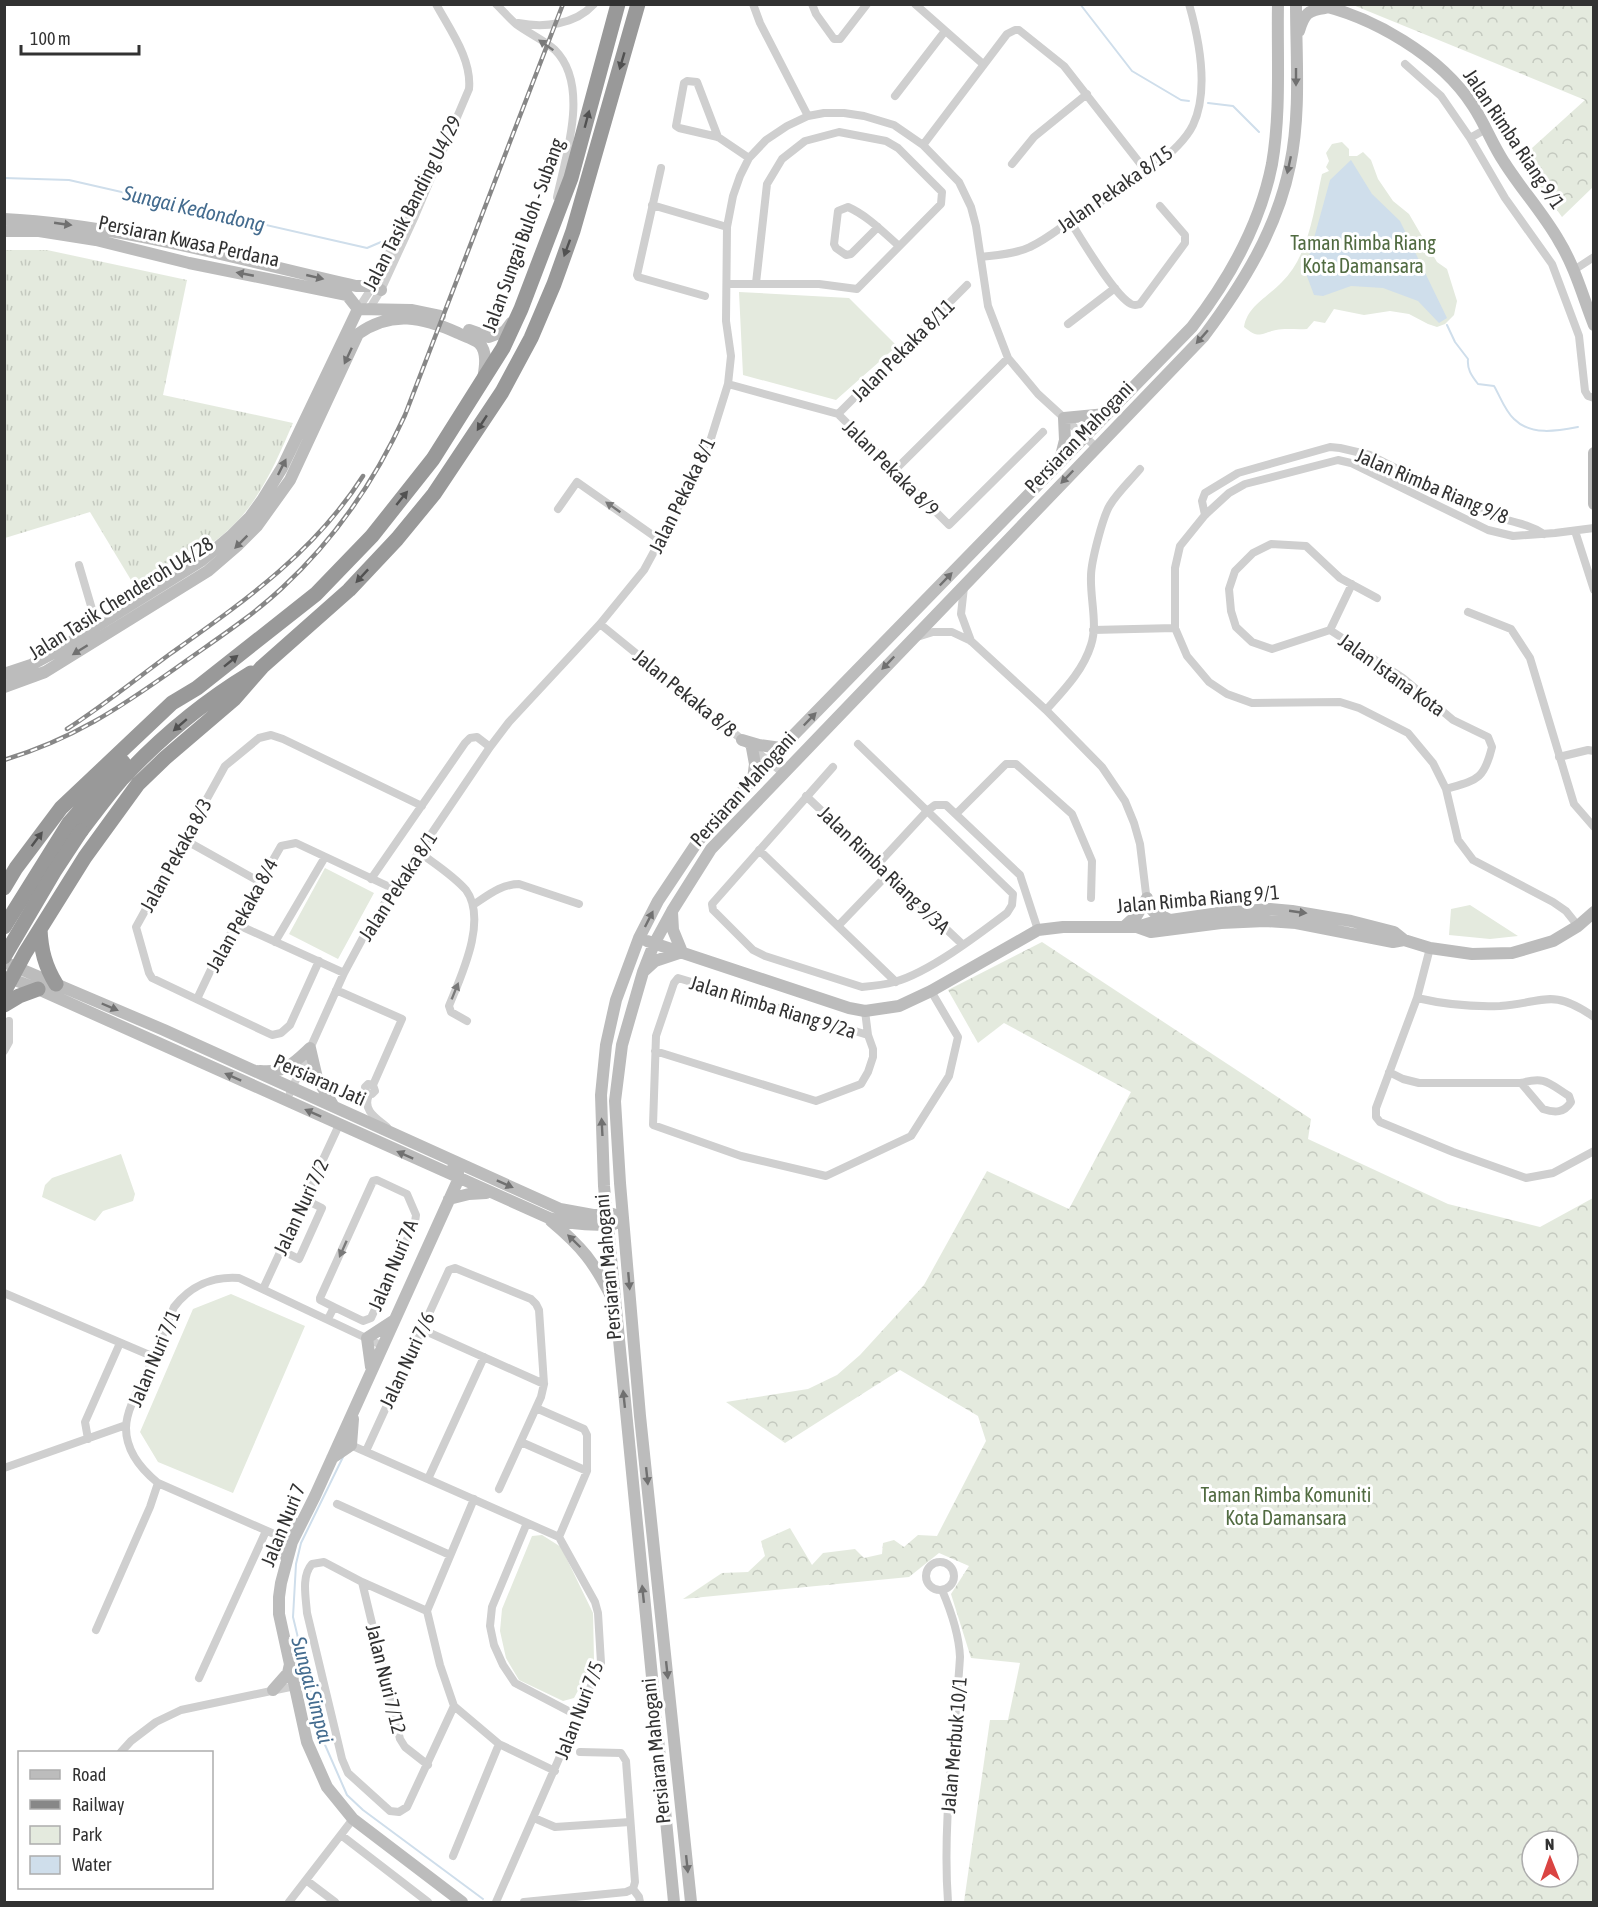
<svg xmlns="http://www.w3.org/2000/svg" width="1598" height="1907" viewBox="0 0 1598 1907" font-family="'Asap Condensed',sans-serif">
<style>
.grass{fill:url(#grass-tufts)}
.forest{fill:url(#forest-crowns);fill-rule:evenodd}
.green{fill:#e4eade}
.water{fill:#cfdeeb}
.lines{fill:none;stroke-linecap:round;stroke-linejoin:round}
.stream{stroke:#cfdeeb;stroke-width:2}
.street{stroke:#cfcfcf;stroke-width:8}
.secondary{stroke:#bcbcbc;stroke-width:12}
.highway{stroke:#999;stroke-width:15}
.rail-casing{stroke:#878787;stroke-width:4.5}
.rail{stroke:#fff;stroke-width:2;stroke-dasharray:7;stroke-linecap:butt}
.highway-bridge{stroke:#999;stroke-width:15}
.oneway{fill:#797979}
.oneway2{fill:#515151}
.oneway3{fill:#707070}
.labels{text-anchor:middle;stroke-width:6;stroke-linejoin:round;paint-order:stroke}
.street-label{font-size:20px;fill:#323232;stroke:#fff}
.park-label{font-size:20px;fill:#516b41;stroke:#fff}
.water-label{font-size:21px;font-style:italic;fill:#446c8f;stroke:#fff}
</style>
<defs>
<pattern id="grass-tufts" width="24" height="20" patternUnits="userSpaceOnUse" patternTransform="scale(1.5)"><rect width="24" height="20" fill="#e4eade"/><path d="M3 7l-1-3M5 7V3M7 7l1-3M15 17l-1-3M17 17v-4M19 17l1-3" fill="none" stroke="#c4c9bf"/></pattern>
<pattern id="forest-crowns" width="20" height="18" patternUnits="userSpaceOnUse" patternTransform="scale(1.5)"><rect width="20" height="18" fill="#e4eade"/><path d="M2 6a3 3 0 1 1 6 0M12 15a3 3 0 1 1 6 0" fill="none" stroke="#c4c9bf"/></pattern>
</defs>
<rect width="100%" height="100%" fill="#fff"/>
<path class="grass" d="M5,250H47L187,280L163,395L293,423C279,455 265,489 242,516C214,548 173,569 137,590L90,512L5,538Z"/>
<path class="forest" d="M1353,5H1593V187L1562,217L1520,159L1585,100Z
M1042,942L1311,1119L1308,1139L1448,1204L1540,1227L1593,1198V1902H964L990,1720H1008L1020,1663L971,1658L951,1594L969,1566L939,1553L909,1577L683,1599L722,1573L748,1572L765,1556L761,1541L790,1528L812,1565L823,1553L855,1549L864,1558L882,1554L883,1543L894,1540L904,1547L918,1535L937,1536L986,1441L978,1416L900,1370L785,1443L726,1402L808,1389L837,1375L860,1355L924,1285L987,1171L1069,1209L1131,1092L1004,1023L978,1043L948,990ZM1532,1841H1568V1877H1532Z"/>
<path class="green" d="M1342,142L1349,149V156H1357L1363,152L1371,160L1378,179L1393,201L1409,214L1437,262L1447,269L1457,301L1454,315L1445,324L1437,327L1428,324L1409,314L1390,311L1364,315L1334,309L1325,323L1314,321L1307,329C1297,330 1286,328 1276,330C1260,333 1260,340 1244,327C1247,306 1269,296 1282,282C1309,256 1314,209 1322,174L1329,171L1326,167L1329,161L1326,153L1332,144Z
M739,292L849,298L897,346L836,400L743,375Z
M325,868L374,893L338,959L289,934Z
M1470,905L1518,936L1490,939L1449,935L1451,909Z
M121,1154L135,1194L133,1201L103,1211L95,1221L42,1197L45,1185L52,1178Z
M231,1294L305,1326L233,1493L158,1462L140,1432L193,1309Z
M542,1535L561,1547L593,1613L594,1661L574,1698L563,1701L519,1680L506,1658L500,1631L502,1609L532,1536Z"/>
<path class="water" d="M1351,160L1372,194L1400,221L1447,318L1439,323L1418,301L1383,288L1351,286L1323,296L1314,295L1305,271L1330,180Z"/>
<g class="lines">
<path class="stream" d="M1080,4L1132,71L1181,100L1189,101
M1208,103L1233,106L1259,132
M4,178L69,180L367,248L381,242
M1447,325L1455,342L1468,359C1467,369 1471,375 1478,384L1494,386C1500,396 1505,411 1514,419C1531,436 1557,431 1578,427
M343,1457L301,1543L296,1564L293,1617L322,1738L347,1795L363,1810L483,1899"/>
<path class="street" d="M496,4C503,11 509,18 516,24C528,33 544,40 555,50C590,85 566,155 557,197
M753,4L760,23L808,116
M812,4L816,14L834,39H840L867,4
M915,4L983,64
M518,23C544,28 575,25 594,4
M1405,64L1441,96L1470,138L1505,198L1552,264L1579,336L1585,391L1588,396L1594,398
M895,96L945,31
M718,137L697,82L687,81L684,83L676,126L679,128L718,137L749,158
M1470,138L1486,129
M923,145L1007,34L1015,30H1019L1064,66L1146,171
M1012,164L1034,137L1087,94
M661,168L637,275L638,277L705,296
M652,205L727,227
M1070,221C1082,240 1114,295 1131,304C1135,306 1136,305 1140,304L1185,243V235L1160,206
M878,227L851,254L846,255L836,248L834,244L838,211L848,207C868,216 883,232 899,246
M981,257C997,255 1016,254 1030,247C1046,240 1061,227 1076,217C1109,196 1176,160 1193,125C1209,91 1199,39 1189,4
M1574,270L1594,257
M728,284H819L857,289L941,204L942,192L898,148L886,141L839,132L805,141L782,159L767,184L756,283
M370,308L381,290L415,216L469,89C472,59 450,30 436,4
M358,309L373,286L430,168
M1068,324L1115,288
M728,384L838,414L949,525L1043,432
M838,414L967,285
M895,470L1008,358
M558,509L577,482L661,541
M1205,515L1202,501L1205,493L1238,473L1330,447L1340,448L1370,455L1484,513C1504,521 1526,522 1544,534
M1575,531L1594,590
M79,565L94,616L88,630
M964,587L961,614L971,641
M1377,598L1340,578L1306,546L1271,544L1253,553L1235,571L1229,589L1231,611L1236,627L1252,642L1272,649L1330,630L1403,678L1453,720L1488,737L1492,747C1484,780 1477,780 1446,789
M1468,612L1511,629L1530,658L1574,804L1594,827
M600,624L783,773
M1093,630L1175,628
M1330,630L1352,584
M917,637L933,632H952L971,641L1046,710L1102,767L1125,801L1134,823L1140,844L1147,902
M1046,710C1063,691 1083,671 1091,645C1098,624 1090,599 1091,576C1091,562 1103,516 1110,505C1118,492 1130,481 1140,469
M1559,757L1588,750L1594,751
M833,767L712,904L713,910L753,950L765,956L862,987C873,986 884,985 894,982C928,973 978,935 1007,913L1012,905L1013,894L858,744
M806,796L962,944
M956,814L1006,764H1016L1072,814L1092,861L1091,898
M185,840L260,882
M759,850L896,982
M419,852C435,864 453,875 466,890C488,920 461,976 449,1006L451,1012L467,1021
M878,864L927,811L935,805H946L1020,875L1038,930
M371,879L465,743L470,738L477,737L490,747
M473,905C487,896 501,884 519,884L579,904
M236,924L344,973
M838,926L888,874
M1578,926L1566,911L1553,902L1473,860L1458,840L1446,789L1433,763L1408,733L1359,708L1340,702L1252,703L1227,694L1209,682L1187,656L1175,628V568L1180,546L1205,515L1229,493L1245,484L1338,460L1351,463L1488,530L1513,536L1555,533L1594,528
M275,942L325,857
M319,961L290,1025L281,1033L272,1035L152,978L149,973L136,927L225,766L259,738L271,735L283,739L422,806
M336,990L402,1019L373,1085L375,1091L372,1094H367L365,1087L368,1084L373,1085
M1417,998L1430,948
M197,999L215,961L281,846L296,843L394,889
M1594,1017C1551,987 1544,1003 1500,1006C1473,1007 1443,1004 1417,998L1376,1108V1117L1380,1122L1453,1152L1526,1178L1553,1173L1594,1151
M868,1035L678,978L674,983L656,1036L653,1125L741,1156L826,1176L911,1136L949,1076L958,1037L931,991
M4,1051L9,1042V1021
M655,1051L816,1101L861,1084L868,1072L873,1057V1049L868,1035L865,1011
M1389,1072L1403,1079L1419,1083H1521C1546,1076 1548,1083 1569,1096L1571,1102C1564,1113 1555,1113 1543,1109L1521,1083
M290,1093L344,973L366,932L394,889L490,747L509,722L600,624L644,570L694,478L708,448L728,384L731,356L726,321L727,227L733,196L740,176L749,158L766,140L787,126L808,116L824,113H844L864,116L894,125L923,145L959,182L971,207L976,226L988,306L1008,358L1038,394L1096,447
M369,1095C362,1110 376,1118 387,1127
M281,1250L299,1259L322,1208L304,1199
M263,1289L339,1125
M4,1293L154,1357
M328,1319L334,1307L363,1321L371,1318L415,1222L416,1215L407,1194L377,1180L373,1181L320,1298V1300L334,1307
M421,1329L544,1384
M536,1408L584,1429L587,1435V1471L559,1537
M88,1439L85,1422L120,1343
M521,1442L587,1471
M346,1443L559,1537L595,1602L598,1613L601,1663L496,1902
M366,1451L449,1270L455,1268L531,1299L536,1304L539,1310L544,1384L541,1397L499,1489
M4,1468L126,1425
M428,1479L484,1357
M474,1499L427,1611L440,1665L454,1706L499,1744L555,1771
M337,1504L450,1555
M527,1523L492,1607L490,1626L494,1645L503,1665L515,1683L578,1716
M281,1537L158,1483C142,1470 126,1451 126,1428C126,1407 145,1378 153,1359C160,1342 167,1324 174,1307C190,1286 213,1276 239,1278L383,1346
M926 1576a14 14 0 1 1 28 0a14 14 0 1 1-28 0Z
M362,1582L400,1739L405,1747L428,1765
M942,1590C951,1611 959,1633 960,1657C955,1739 942,1820 948,1902
M427,1611L362,1582L324,1562L312,1564C301,1576 306,1598 307,1613L342,1759L348,1773L390,1811L399,1812L407,1807L454,1706
M96,1630L150,1507L158,1483
M199,1678L266,1531
M121,1752L131,1741L156,1722L181,1710L295,1686
M580,1752L621,1753L626,1761L635,1882L633,1889L639,1897L640,1902
M534,1818L555,1827L630,1822
M341,1835L428,1902
M453,1856L499,1744
M306,1880L335,1902
M289,1902L353,1819
M524,1902L626,1892L633,1889"/>
<path class="secondary" d="M1315,4C1372,16 1441,56 1473,106C1485,124 1492,144 1504,162C1521,189 1543,213 1559,241C1575,267 1583,297 1594,325
M1299,31C1304,14 1308,10 1325,8
M4,219C124,225 240,260 356,286H373L381,290
M4,231H39L96,240L189,263L347,295L358,309
M358,309L411,310L440,316
M469,330L489,337L505,331L511,323
M1594,453V504
M1060,460L1065,440L1064,418L1106,414
M4,674L31,665L55,652L201,561L232,535L250,517L263,499L282,468L358,309
M4,687L45,672L208,571L237,546L257,526L290,480L358,334C391,310 423,317 458,333C464,336 474,339 479,343C488,352 485,368 483,379
M742,740L759,745L781,748
M752,748L755,764L753,779
M1147,903L1154,912L1170,920
M1124,927L1137,915L1147,898
M1137,927L1151,932L1221,923L1265,921L1296,923L1393,942L1404,940
M647,941L849,1008L865,1011L899,1006L931,991L1038,930L1063,927H1137L1150,923L1219,913L1270,909L1292,911L1351,921L1394,932L1404,940L1430,948L1472,954L1512,953L1553,941L1578,926L1594,912
M4,962L164,1030L560,1209L593,1215L613,1214
M644,971L655,961L682,952L673,930L672,912
M4,976L38,989L549,1218C570,1224 592,1226 614,1224
M310,1048L317,1078L334,1107
M260,1071C285,1073 292,1065 310,1048
M451,1160L457,1169L459,1178L315,1496L292,1542L281,1583L279,1597V1614L307,1742L327,1787L353,1819L462,1902
M449,1199L469,1194L486,1193
M551,1221C582,1247 594,1262 612,1298
M371,1367L367,1338L393,1321
M332,1458L351,1445L353,1419
M287,1560L284,1548L278,1536L290,1532L300,1523
M273,1690L288,1673L290,1664
M674,1902L604,1186L601,1095L606,1045L616,1000L639,938L658,901L698,841L781,748L1192,327C1230,278 1260,225 1272,164C1281,112 1277,57 1278,4
M691,1902L640,1416L620,1183L615,1101L622,1045L643,972L654,944L672,911L711,849L1204,336C1243,284 1277,229 1290,165C1301,113 1296,57 1296,4"/>
<path class="highway" d="M81,831C94,814 107,796 121,780C159,739 203,702 251,673
M4,888L16,868L61,808L172,703L197,688L316,594L372,536L433,459L503,348L521,309L571,178L618,4
M4,927L69,823L123,762
M40,929C41,950 45,966 56,984
M4,992L25,953L85,857L138,784L165,758L234,699L262,667L349,590L397,539L434,494L502,392L531,338L554,284L573,231L638,4
M4,1005L19,996L38,989"/>
<g class="rail-casing">
<path id="rail" d="M67,729C103,706 136,679 170,654C243,602 314,553 363,476
M4,760C73,739 118,709 176,668C212,642 250,618 282,588C335,539 375,481 405,415L563,4"/>
</g>
<use href="#rail" class="rail"/>
<path class="highway-bridge" d="M4,957L54,872L81,831"/>
</g>
<defs><path id="oneway-solid" d="M-6-.8H1V-3.2L6.5 0L1 3.2V.8H-6Z" transform="scale(1.5)"/></defs>
<g class="oneway">
<use href="#oneway-solid" transform="translate(546 45) rotate(-145)"/>
<use href="#oneway-solid" transform="translate(613 507) rotate(-145)"/>
<use href="#oneway-solid" transform="translate(455 991) rotate(-68)"/>
<use href="#oneway-solid" transform="translate(343 1249) rotate(114)"/>
</g>
<g class="oneway2">
<use href="#oneway-solid" transform="translate(622 61) rotate(106)"/>
<use href="#oneway-solid" transform="translate(587 119) rotate(-75)"/>
<use href="#oneway-solid" transform="translate(567 248) rotate(110)"/>
<use href="#oneway-solid" transform="translate(482 423) rotate(123)"/>
<use href="#oneway-solid" transform="translate(402 498) rotate(-51)"/>
<use href="#oneway-solid" transform="translate(362 576) rotate(133)"/>
<use href="#oneway-solid" transform="translate(231 661) rotate(-39)"/>
<use href="#oneway-solid" transform="translate(180 725) rotate(139)"/>
<use href="#oneway-solid" transform="translate(37 839) rotate(-53)"/>
</g>
<g class="oneway3">
<use href="#oneway-solid" transform="translate(1296 77) rotate(90)"/>
<use href="#oneway-solid" transform="translate(1289 165) rotate(102)"/>
<use href="#oneway-solid" transform="translate(63 224) rotate(8)"/>
<use href="#oneway-solid" transform="translate(245 274) rotate(-169)"/>
<use href="#oneway-solid" transform="translate(315 277) rotate(13)"/>
<use href="#oneway-solid" transform="translate(1202 337) rotate(131)"/>
<use href="#oneway-solid" transform="translate(348 356) rotate(115)"/>
<use href="#oneway-solid" transform="translate(282 467) rotate(-63)"/>
<use href="#oneway-solid" transform="translate(1067 477) rotate(134)"/>
<use href="#oneway-solid" transform="translate(241 542) rotate(135)"/>
<use href="#oneway-solid" transform="translate(946 579) rotate(-46)"/>
<use href="#oneway-solid" transform="translate(80 650) rotate(148)"/>
<use href="#oneway-solid" transform="translate(888 663) rotate(134)"/>
<use href="#oneway-solid" transform="translate(810 719) rotate(-46)"/>
<use href="#oneway-solid" transform="translate(1298 912) rotate(8)"/>
<use href="#oneway-solid" transform="translate(649 919) rotate(-63)"/>
<use href="#oneway-solid" transform="translate(110 1007) rotate(23)"/>
<use href="#oneway-solid" transform="translate(233 1077) rotate(-156)"/>
<use href="#oneway-solid" transform="translate(313 1113) rotate(-156)"/>
<use href="#oneway-solid" transform="translate(602 1127) rotate(-93)"/>
<use href="#oneway-solid" transform="translate(405 1155) rotate(-156)"/>
<use href="#oneway-solid" transform="translate(505 1184) rotate(24)"/>
<use href="#oneway-solid" transform="translate(574 1241) rotate(-136)"/>
<use href="#oneway-solid" transform="translate(629 1281) rotate(85)"/>
<use href="#oneway-solid" transform="translate(624 1399) rotate(-96)"/>
<use href="#oneway-solid" transform="translate(647 1476) rotate(84)"/>
<use href="#oneway-solid" transform="translate(643 1594) rotate(-96)"/>
<use href="#oneway-solid" transform="translate(667 1670) rotate(84)"/>
<use href="#oneway-solid" transform="translate(687 1864) rotate(84)"/>
</g>
<g class="labels">
<g class="street-label">
<text transform="translate(1514 139) rotate(56)" y="7">Jalan Rimba Riang 9/1</text>
<text transform="translate(1115 189) rotate(-35)" y="7">Jalan Pekaka 8/15</text>
<text transform="translate(412 203) rotate(-63)" y="7">Jalan Tasik Banding U4/29</text>
<text transform="translate(523 235) rotate(-70)" y="7">Jalan Sungai Buloh - Subang</text>
<text transform="translate(189 241) rotate(12)" y="7">Persiaran Kwasa Perdana</text>
<text transform="translate(903 350) rotate(-45)" y="7">Jalan Pekaka 8/11</text>
<text transform="translate(1079 437) rotate(-46)" y="7">Persiaran Mahogani</text>
<text transform="translate(891 468) rotate(45)" y="7">Jalan Pekaka 8/9</text>
<text transform="translate(1432 486) rotate(23)" y="7">Jalan Rimba Riang 9/8</text>
<text transform="translate(682 495) rotate(-64)" y="7">Jalan Pekaka 8/1</text>
<text transform="translate(121 598) rotate(-32)" y="7">Jalan Tasik Chenderoh U4/28</text>
<text transform="translate(1392 675) rotate(36)" y="7">Jalan Istana Kota</text>
<text transform="translate(685 693) rotate(39)" y="7">Jalan Pekaka 8/8</text>
<text transform="translate(743 789) rotate(-48)" y="7">Persiaran Mahogani</text>
<text transform="translate(176 855) rotate(-61)" y="7">Jalan Pekaka 8/3</text>
<text transform="translate(884 870) rotate(44)" y="7">Jalan Rimba Riang 9/3A</text>
<text transform="translate(398 886) rotate(-57)" y="7">Jalan Pekaka 8/1</text>
<text transform="translate(1198 899) rotate(-5)" y="7">Jalan Rimba Riang 9/1</text>
<text transform="translate(242 915) rotate(-61)" y="7">Jalan Pekaka 8/4</text>
<text transform="translate(773 1007) rotate(17)" y="7">Jalan Rimba Riang 9/2a</text>
<text transform="translate(320 1080) rotate(24)" y="7">Persiaran Jati</text>
<text transform="translate(301 1207) rotate(-65)" y="7">Jalan Nuri 7/2</text>
<text transform="translate(393 1265) rotate(-67)" y="7">Jalan Nuri 7A</text>
<text transform="translate(608 1267) rotate(-95)" y="7">Persiaran Mahogani</text>
<text transform="translate(154 1358) rotate(-67)" y="7">Jalan Nuri 7/1</text>
<text transform="translate(407 1360) rotate(-65)" y="7">Jalan Nuri 7/6</text>
<text transform="translate(283 1525) rotate(-68)" y="7">Jalan Nuri 7</text>
<text transform="translate(386 1679) rotate(76)" y="7">Jalan Nuri 7/12</text>
<text transform="translate(579 1710) rotate(-69)" y="7">Jalan Nuri 7/5</text>
<text transform="translate(954 1745) rotate(-85)" y="7">Jalan Merbuk 10/1</text>
<text transform="translate(656 1751) rotate(-96)" y="7">Persiaran Mahogani</text>
</g>
<g class="park-label">
<text x="1363" y="250">Taman Rimba Riang<tspan x="1363" dy="23">Kota Damansara</tspan></text>
<text x="1286" y="1502">Taman Rimba Komuniti<tspan x="1286" dy="23">Kota Damansara</tspan></text>
</g>
<g class="water-label">
<text transform="translate(194 209) rotate(13)" y="7">Sungai Kedondong</text>
<text transform="translate(312 1690) rotate(75)" y="7">Sungai Simpai</text>
</g>
</g>
<rect width="1598" height="1907" fill="none" stroke="#323232" stroke-width="12"/>
<rect x="18" y="1751" width="195" height="138" fill="#ffffff" stroke="#adadad" stroke-width="1.5"/>
<rect x="30" y="1770" width="30" height="9" fill="#bcbcbc" stroke="#adadad" stroke-width="1.5"/>
<text x="72" y="1781" font-size="18" fill="#323232">Road</text>
<rect x="30" y="1800" width="30" height="9" fill="#878787" stroke="#adadad" stroke-width="1.5"/>
<text x="72" y="1811" font-size="18" fill="#323232">Railway</text>
<rect x="30" y="1826" width="30" height="18" fill="#e4eade" stroke="#adadad" stroke-width="1.5"/>
<text x="72" y="1841" font-size="18" fill="#323232">Park</text>
<rect x="30" y="1856" width="30" height="18" fill="#cfdeeb" stroke="#adadad" stroke-width="1.5"/>
<text x="72" y="1871" font-size="18" fill="#323232">Water</text>
<g transform="translate(1550 1859) rotate(359)"><circle r="28" fill="#ffffff" stroke="#adadad" stroke-width="1.5"/>
<path d="M0-4.5L10 22L0 15L-10 22Z" fill="#da4442"/>
<text y="-9" font-size="16" font-weight="bold" text-anchor="middle" fill="#323232">N</text>
</g>
<path d="M21 45v9h118v-9" fill="none" stroke="#323232" stroke-width="3"/>
<text x="30" y="45" font-size="18" fill="#323232" stroke="#ffffff" stroke-width="4.5" paint-order="stroke">100 m</text>
</svg>
